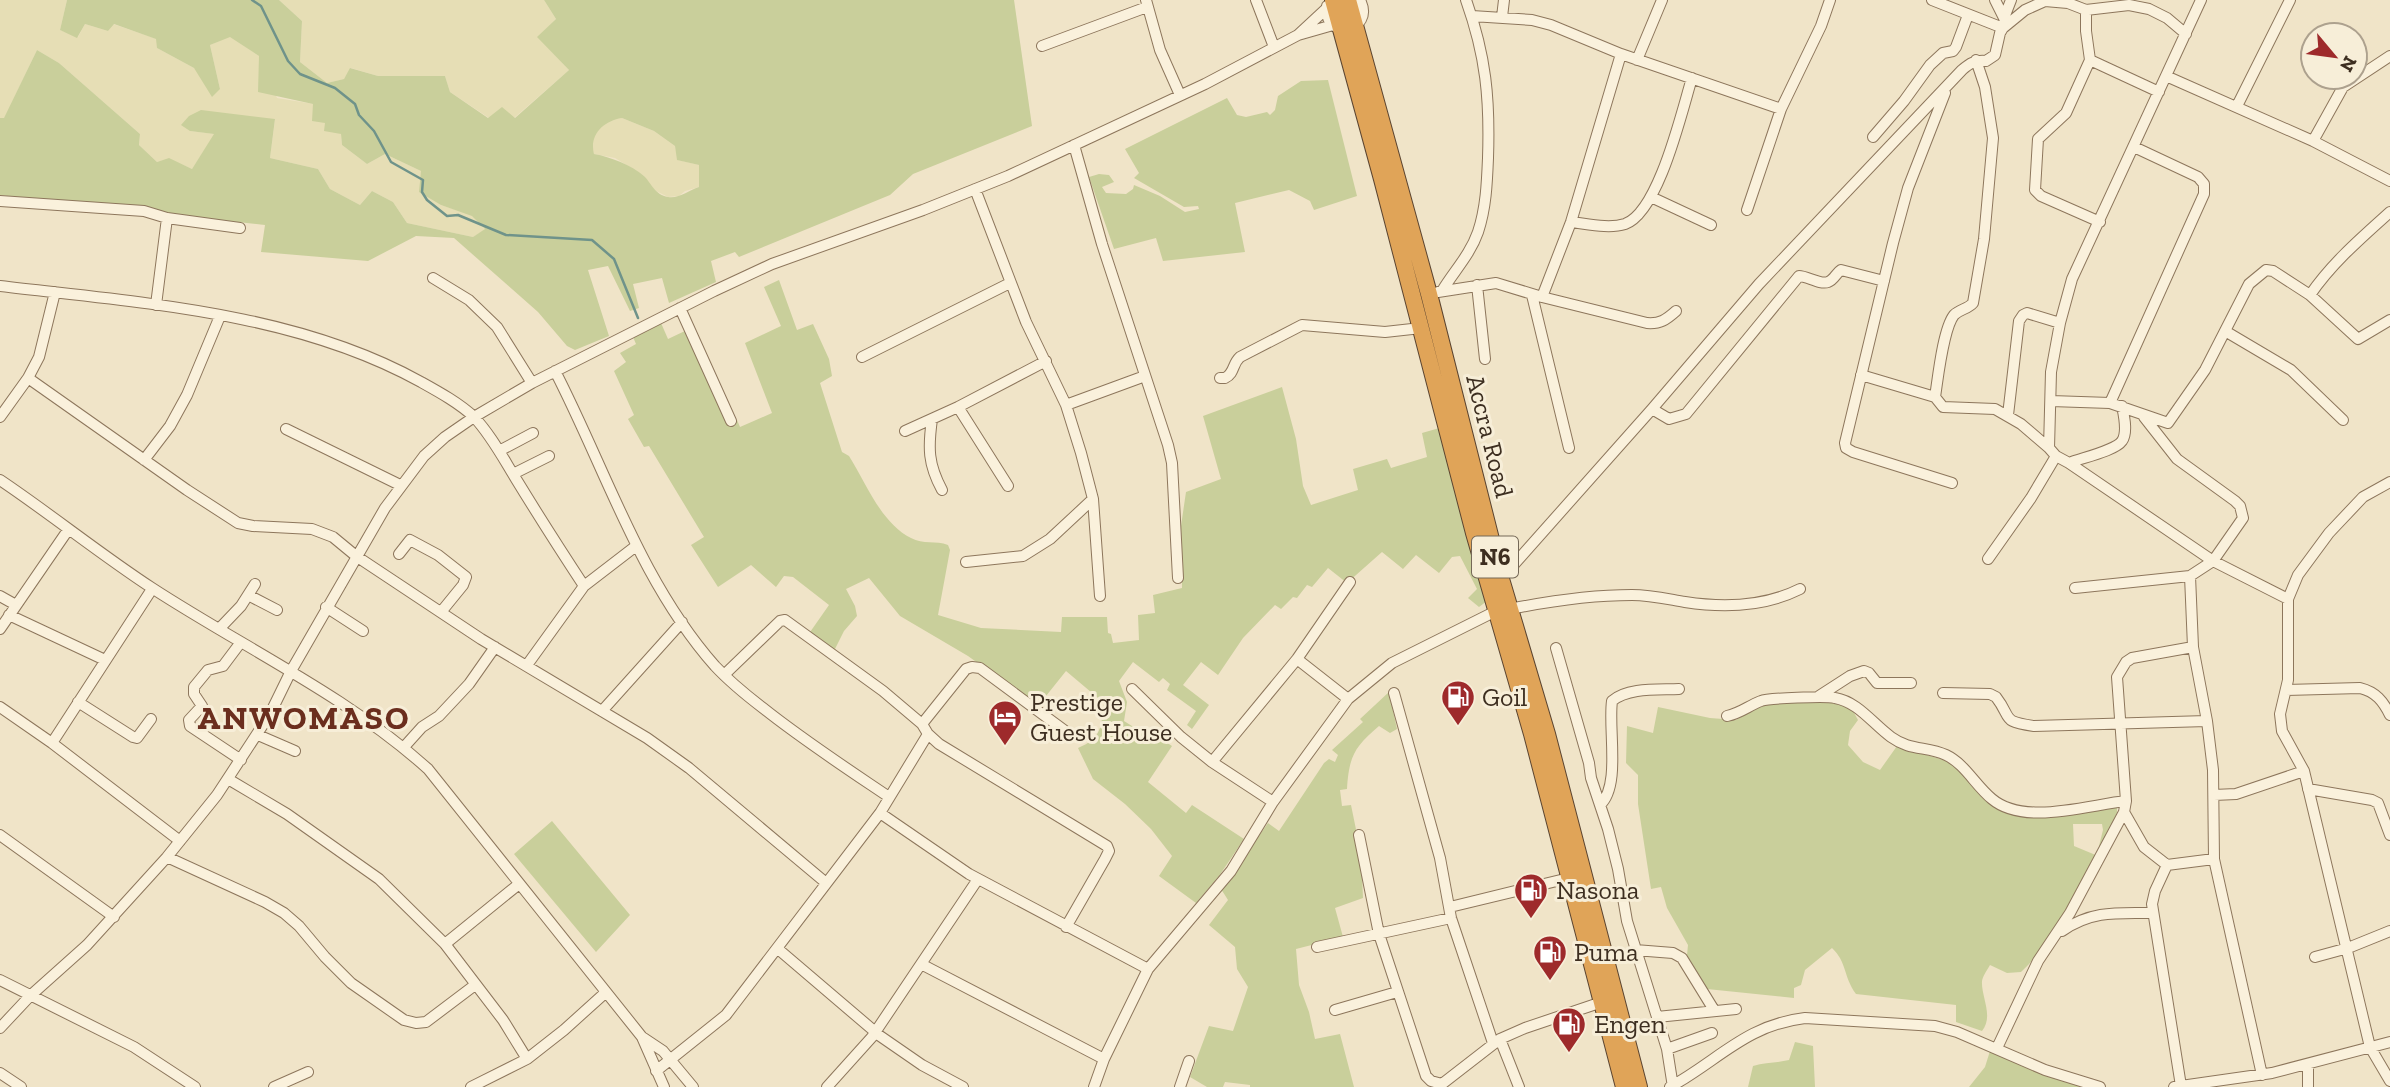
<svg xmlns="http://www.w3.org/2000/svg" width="2390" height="1087" viewBox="0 0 2390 1087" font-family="'Zilla Slab',serif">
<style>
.farmland{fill:#e6deb5}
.green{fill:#c9cf9b;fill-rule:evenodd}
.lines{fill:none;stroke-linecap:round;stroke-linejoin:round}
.stream{stroke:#6f938a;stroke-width:2.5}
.minor-casing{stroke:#8d765c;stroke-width:12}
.highway-casing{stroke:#5b4430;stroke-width:18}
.minor{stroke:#faf1dc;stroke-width:10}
.highway{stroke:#e0a458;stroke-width:16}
.labels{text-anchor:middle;stroke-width:6;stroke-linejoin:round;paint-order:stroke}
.shield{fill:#f7eed8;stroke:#756857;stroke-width:2}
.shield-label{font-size:24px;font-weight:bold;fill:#3d2e20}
.street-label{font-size:26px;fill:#3d2e20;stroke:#f7eed8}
.poi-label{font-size:26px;fill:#3d2e20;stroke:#f7eed8;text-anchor:start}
.district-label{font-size:33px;font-weight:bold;letter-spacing:2px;fill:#6b2e1e;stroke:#f7eed8}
</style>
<rect width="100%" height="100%" fill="#f0e4c8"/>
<path class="farmland" d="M0,0H67L60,30L78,37L85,24L108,31L113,24L157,39V48L194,68L220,89L210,45L230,36L259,56L277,98L314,104L325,123L341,134L342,145L367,164L385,154L421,171L441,205L472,215L485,230L473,237L407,223L393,202L372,191L360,205L330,189L318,169L270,158L275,120L190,131L215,134L192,169L169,159L157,162L139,145L140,134L59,63L37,50L4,119L0,118Z
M279,0H544L556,19L538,37L569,70L514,118H489L450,92L445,76H378L351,68L344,79L327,83L300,62L302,21Z
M622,118L654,131L675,146L678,160L699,165V187L685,191L679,196L668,197L654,190L644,176L615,158L594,154L591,145L596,132L610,119Z"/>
<path class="green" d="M67,0H279L302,21L300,62L327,83L344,79L350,68L378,76H445L450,92L488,118L502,107L515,118L569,70L537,37L556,19L544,0H1014L1032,126L913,174L890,195L739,257L735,252L711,261L716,282L669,303L662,278L633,284L639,308L630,311L608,266L588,270L609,336L575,350L567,346L538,312L454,238L416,236L368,261L261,252L265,225L52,202L0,195V118H4L37,50L59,63L140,134L139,145L157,162L169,158L192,169L214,134L190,131L181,125L189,116L201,110L275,119L270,158L318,169L330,189L360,205L372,191L393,202L407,223L473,237L485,229L472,216L441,205L419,192L421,171L385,154L367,164L342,145L341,134L324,131L325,123L312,121L313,104L258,92L259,56L230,37L210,45L220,89L212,97L194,68L157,48L156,39L114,24L108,31L85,24L77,38L60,30ZM622,118L654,131L675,146L677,160L699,165V187C689,190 679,199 668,197C655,195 652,184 644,176C631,165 611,157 594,154C589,135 603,121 622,118Z
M1328,80L1357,196L1314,210L1310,201L1289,190L1235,203L1245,252L1163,261L1156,238L1114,249L1089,177L1099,174L1109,175L1114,182L1102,187L1106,193L1126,194L1133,189L1134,185L1160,196L1185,212L1199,209L1198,206L1184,207L1134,178L1139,173L1125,149L1227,98L1237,115L1246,117L1267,112L1270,115L1275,110L1278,96L1301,81Z
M779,280L797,330L813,324L829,359L832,376L820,383L842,452L849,456C866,483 881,523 911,538C923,545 936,540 948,545L950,550L938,615L981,628L1061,632L1062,617H1107L1108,633L1111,634L1113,643L1139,640L1138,615L1155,613L1153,595L1182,588L1181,526L1186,492L1221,479L1203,416L1282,387L1296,439L1303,486L1311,505L1358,490L1353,469L1387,459L1391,468L1427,457L1422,433L1443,427L1487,601L1479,607L1468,598L1477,589L1460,556L1452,557L1439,573L1416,555L1403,569L1382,552L1347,583L1328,568L1312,587L1307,585L1297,598L1293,597L1281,609L1275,605L1243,638L1218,675L1201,662L1183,685L1209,705L1192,729L1187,725L1196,711L1167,690L1170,684L1163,678L1159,682L1133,662L1119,681L1127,702L1124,721L1151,738L1155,735L1172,746L1148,782L1186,813L1192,805L1244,839L1219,876L1196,903L1159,876L1172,856L1151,829L1125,804L1093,779L1078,748C1102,738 1101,727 1104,703L1066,671L1046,696L1036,698L1022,695L968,656L900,616L869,578L846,589L855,606L857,616L844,631L834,651L808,635L829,605L793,577L784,576L776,587L751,565L718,587L691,545L704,537L649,446L644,447L628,419L634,415L614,371L626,362L620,353L636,344L633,337L661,323L668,339L687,330L729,423L737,420L740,427L772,413L745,343L781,326L764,287Z
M1389,692L1397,729L1390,733L1379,726C1354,747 1349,757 1347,789L1340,790L1342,806L1351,805L1361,854L1363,898L1335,908L1343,937L1296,949L1299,985L1309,1012L1315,1039L1340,1034L1354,1087H1250V1085L1225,1082L1223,1087H1207L1190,1077L1209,1026L1233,1031L1248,987L1237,969L1235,947L1209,925L1228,900L1221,889L1268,823L1279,831L1324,763L1329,759L1335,762L1338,755L1332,750L1363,722L1360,719Z
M1842,701L1853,711L1858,720L1850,731L1848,745L1863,762L1880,770L1897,746L1950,762L2019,814L2115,807L2117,808V813L2103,846H2099L2103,830L2102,824H2073L2074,846L2098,856C2076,896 2054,941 2021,972L2007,973L1990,965C1987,970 1983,976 1982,981C1981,997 1994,1016 1982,1031L1956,1022V1005L1856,994C1843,976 1847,962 1832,948L1805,970L1801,985L1794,988V998L1707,989L1687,955L1688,945L1667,908L1661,887L1651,889L1638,804V775L1626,763L1627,726L1653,733L1658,707L1710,718L1736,720L1764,704Z
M552,821L630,915L596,952L514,854Z
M1795,1042L1813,1046L1815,1087H1748L1753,1066C1765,1062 1777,1063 1789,1060Z
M1990,1051L2087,1087H1969L1985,1067Z"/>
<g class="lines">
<path class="stream" d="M252,0L261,6L288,61L300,74L335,88L355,104L359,115L374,131L391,162L423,180L422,192L427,200L447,216L458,215L506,235L592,240L614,259L638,318"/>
<g class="minor-casing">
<path id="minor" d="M1146,0L1160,50L1180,95
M1256,0L1274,47
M1932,0L2003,28
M1995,0L2004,18
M2201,0L2072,279L2060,323L2051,372L2049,448L2056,456L2069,463L2213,561L2288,599
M1327,6C1323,42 1376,32 1360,0
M2086,10V31L2090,60L2159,92
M1472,16L1532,20L1551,25L1621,54L1781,109
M1502,17L1504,0
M2006,25L2004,18L2011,0
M1298,35L1333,25
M1042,46L1147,7
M1637,60L1662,0
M1976,60L1985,87L1993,138L1984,239L1973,303C1968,309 1960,309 1954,315C1943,329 1938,378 1935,397L1943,407L1995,409L2021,424L2049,448
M2090,60L2066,113L2038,139L2035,190L2041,196L2100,222
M2166,76L2313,141L2390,181
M1945,93L1908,188L1893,243L1845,443L1846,448L1853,452L1952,483
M2237,106L2290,0
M1873,137L1904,101L1930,65L1943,53L1953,51L1956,47L1968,15
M2313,141L2343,87L2390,56
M1074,145L1102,244L1168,445L1172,463L1178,578
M975,189L1026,322L1066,405L1081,453L1093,499L1100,596
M1651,197L1711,225
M0,201L144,211L167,218L240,228
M1747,210L1781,109L1821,26L1830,0
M1571,222C1588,224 1609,229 1625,224C1659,212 1682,110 1692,78
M433,278L469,300L497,327L532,383
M1477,285L1485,359
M0,286C141,303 295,312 421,382C439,392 459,403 474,417C491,435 503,458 516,479C538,515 561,551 584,586
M1442,291C1454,271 1470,255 1478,232C1486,208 1487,183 1488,158C1490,99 1486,56 1466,0
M1438,292L1496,283L1542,297L1647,323C1660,324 1666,320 1676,311
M1532,295L1569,448
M2310,295C2332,263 2361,238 2390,212
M1542,297L1571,222L1621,54
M156,305L167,218
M680,308L731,421
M2225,331L2291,370L2343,420
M862,357L1010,283
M555,371C606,470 640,581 715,666C729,681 746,695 763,708C803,740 846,768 889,797
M1861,375L1935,397
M28,378L187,490L238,523L253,526L312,529L333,537L356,556L481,639L647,738L689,768L825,882
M1220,378H1225C1235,373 1232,364 1240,357L1302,325L1385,332L1421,328
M2051,401L2110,403L2168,423L2205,370L2249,284L2266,270L2273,271L2310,295L2358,339L2390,320
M2110,403L2204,194V184L2198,177L2134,147
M1066,405L1145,376
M958,407L1008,486
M1652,409L1669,419L1686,414L1799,276C1807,276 1820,285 1828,282C1834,280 1836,273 1841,270L1884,281
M2008,415L2019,321L2023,315L2027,313L2060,323
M0,417L28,378L39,357L55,292
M932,419C928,448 928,464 942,490
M286,429L400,485
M905,431L958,407L1046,361
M499,451L533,433
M144,460L170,426L187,395L220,316
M2069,463C2081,458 2115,451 2122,441C2128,432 2124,416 2122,406
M513,474L549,456
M0,480C52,515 100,554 152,588C244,648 346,695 428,769L642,1037L664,1087
M2390,482L2363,497L2329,533L2298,575L2288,599V680L2280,714L2282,731L2304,771L2370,1047L2390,1081
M399,554L410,540L438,555L466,577L463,585L441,612
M1988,559L2031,498L2056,456
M966,562L1023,556L1050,539L1093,499
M2190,576L2193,647L2207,721L2213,770L2214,859L2262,1075
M1501,579L1652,409L1759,284L1962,70C1970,63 1975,60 1986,61L1995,55L2000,33L2003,28L2025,10L2045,1L2068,3L2086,10L2129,5L2149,9L2167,18L2186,34
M2075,588L2190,576L2213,561L2243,518L2240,506L2235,501L2177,459L2144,417
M248,595L277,610
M0,596L16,605
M326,607L363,631
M1510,609C1550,601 1590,595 1632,595C1650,595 1667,599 1685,602C1724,608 1764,607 1800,589
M9,615L105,660
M0,629L68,530
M219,629L241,606L255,584
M241,642L223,666L208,670L194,687V694L202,706L189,720L190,726L241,760
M2193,647L2132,658L2126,662L2117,677L2126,801L2124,812L2144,847L2167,865L2214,859
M1556,648L1589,763L1591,778L1608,829L1618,869L1627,921L1667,1049L1673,1087
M1297,659L1348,699
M527,665L584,586L636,546
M724,675L780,621L785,620L883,691L922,724L928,734L939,744L1107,846L1109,851L1105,859L1066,927
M1132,689L1181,737L1212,762L1273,802
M2286,690L2360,688C2376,692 2383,701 2390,715
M1394,693L1440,858L1451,918L1493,1043
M1943,693L1990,694L1996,697C2013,719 2000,721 2034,726L2207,721
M1819,696L1850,676L1864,671L1869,673L1877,683H1911
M78,702L133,737L137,738L151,719
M0,707L52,743L180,841
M602,711L682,622
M1727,716C1741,713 1748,706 1761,701C1768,698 1826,696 1835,698C1858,702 1872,723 1891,737C1910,751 1927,746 1946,755C1965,764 1975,785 1992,799C2024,826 2088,805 2126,801
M922,724L966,669L972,667L980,668L1072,736
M258,735L295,751
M52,743L152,589
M404,747L422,727L439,716L469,684L495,647
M1212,762L1297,659L1350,582
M228,779L287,814L379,879L445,944L503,1020L527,1059
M2308,789L2372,800L2378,803L2390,835
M2214,795L2236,794L2304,771
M1600,805C1621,786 1608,729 1612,701C1628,687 1659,690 1679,689
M880,813L969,874L1148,969
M0,835L114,917
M1359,835L1379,934L1426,1076L1431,1081L1442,1084L1500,1039L1525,1028L1602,1002
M167,857L265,902L284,913L299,926L325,957L351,983L404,1020L416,1023L426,1022L475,985
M2167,865L2155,891L2152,904L2181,1086
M1450,907L1569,878
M2062,931C2092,910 2118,913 2153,913
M445,944L519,884
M1317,947L1451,918
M778,949L880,1036L922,1065L963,1087
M1635,950L1673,953L1682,958L1714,1010
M2315,957L2348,948L2390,931
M921,964L1104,1059
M0,980L134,1047L195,1087
M1335,1010L1397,992
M1657,1017L1736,1009
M0,1028L30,996L87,945L167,857L217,795L270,714L291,671L385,508L424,456L445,437L474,417L532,383L714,291L772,264L923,210L1008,176L1205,84L1298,35L1326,9
M642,1037L663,1051L693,1087
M1500,1039L1519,1087
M1997,1048L2038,961L2070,913L2124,812
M1667,1049L1712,1033
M2308,1065V1087
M656,1071L726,1015L880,813L928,734
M0,1073L21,1087
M274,1087L308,1072
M471,1087L527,1059L564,1030L605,993
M827,1087L872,1037L978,879
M1094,1087L1104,1059L1148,969L1231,871L1273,802L1348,699L1392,663L1496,611
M1180,1087L1189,1061
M1670,1087C1719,1060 1746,1025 1805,1018L1935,1026L1957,1032L2045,1070L2100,1087
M2174,1087L2272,1073L2390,1042"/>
</g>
<g class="highway-casing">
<path id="highway" d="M1333,0L1382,179L1474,533L1532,734L1624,1087
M1348,0L1429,294L1501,579L1547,734L1639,1087"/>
</g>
<use href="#minor" class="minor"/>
<use href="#highway" class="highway"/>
</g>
<defs>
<g id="fuel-pin" transform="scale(1.75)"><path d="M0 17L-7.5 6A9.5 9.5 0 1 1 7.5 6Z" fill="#9e2a2b" stroke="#f7eed8"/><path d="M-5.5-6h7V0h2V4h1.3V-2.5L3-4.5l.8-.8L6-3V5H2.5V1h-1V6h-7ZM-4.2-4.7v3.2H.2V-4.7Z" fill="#fff"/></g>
<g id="hotel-pin" transform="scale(1.75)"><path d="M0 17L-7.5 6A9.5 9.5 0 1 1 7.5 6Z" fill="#9e2a2b" stroke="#f7eed8"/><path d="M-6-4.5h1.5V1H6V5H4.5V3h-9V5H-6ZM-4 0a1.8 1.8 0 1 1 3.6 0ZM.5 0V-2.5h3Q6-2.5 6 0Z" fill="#fff"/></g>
</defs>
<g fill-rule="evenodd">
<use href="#fuel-pin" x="1458" y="697"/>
<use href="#hotel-pin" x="1005" y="717"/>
<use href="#fuel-pin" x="1531" y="890"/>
<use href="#fuel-pin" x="1550" y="952"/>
<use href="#fuel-pin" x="1569" y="1024"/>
</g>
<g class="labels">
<rect class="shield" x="1472" y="536.5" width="46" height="41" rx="5"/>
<g class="shield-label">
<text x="1495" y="565">N6</text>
</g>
<g class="street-label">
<text transform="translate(1490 436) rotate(76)" y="9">Accra Road</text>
</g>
<g class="poi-label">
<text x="1482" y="706">Goil</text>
<text x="1030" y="711">Prestige<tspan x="1030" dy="30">Guest House</tspan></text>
<text x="1556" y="899">Nasona</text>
<text x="1574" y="961">Puma</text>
<text x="1594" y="1033">Engen</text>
</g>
<g class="district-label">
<text x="304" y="729">ANWOMASO</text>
</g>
</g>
<g transform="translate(2334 56) rotate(119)"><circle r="33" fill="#f7eed8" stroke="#ada18e" stroke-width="2"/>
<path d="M0-5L12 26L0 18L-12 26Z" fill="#9e2a2b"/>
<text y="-10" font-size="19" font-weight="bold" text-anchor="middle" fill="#3d2e20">N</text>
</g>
</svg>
